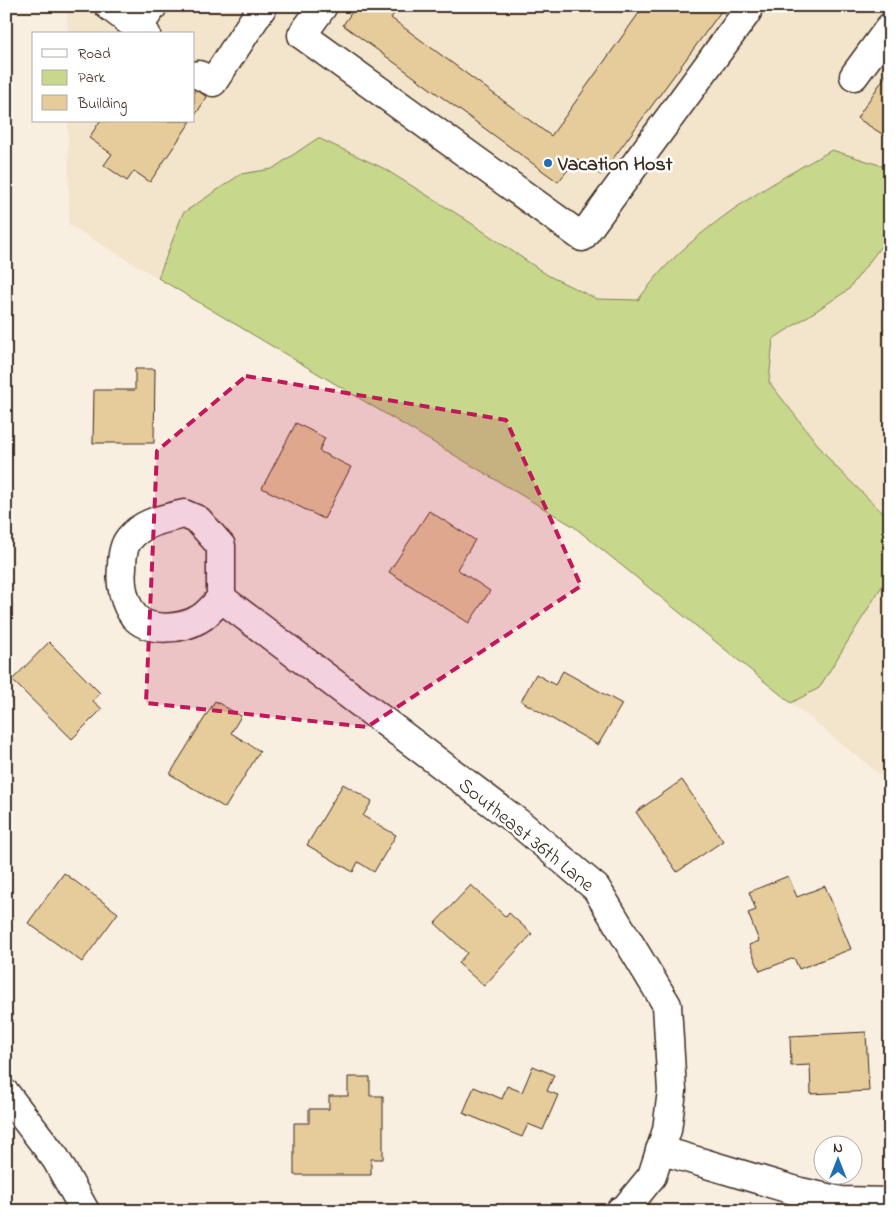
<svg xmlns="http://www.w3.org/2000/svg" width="896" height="1217" viewBox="0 0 896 1217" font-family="'Indie Flower',sans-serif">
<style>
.built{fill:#f3e4cc}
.green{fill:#c7d78b;stroke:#818054}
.building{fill:#e6cb9b;stroke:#3b2a1e}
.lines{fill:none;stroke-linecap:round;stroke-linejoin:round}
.minor-casing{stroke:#3b2a1e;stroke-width:31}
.minor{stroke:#fff;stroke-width:28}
.marked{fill:#c2185b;fill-opacity:0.2;stroke:#c2185b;stroke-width:4;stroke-dasharray:10 6;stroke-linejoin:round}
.poi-dot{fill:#1f6fb2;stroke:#fff;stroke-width:2}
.labels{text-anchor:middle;stroke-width:5;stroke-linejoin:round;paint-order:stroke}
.poi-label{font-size:20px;font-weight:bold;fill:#3b2a1e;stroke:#fff;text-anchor:start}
.street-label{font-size:20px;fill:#3b2a1e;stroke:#fff}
</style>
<rect width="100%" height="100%" fill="#f8efe1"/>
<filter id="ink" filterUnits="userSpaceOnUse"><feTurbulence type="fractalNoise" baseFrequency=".02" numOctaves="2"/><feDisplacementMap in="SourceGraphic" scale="10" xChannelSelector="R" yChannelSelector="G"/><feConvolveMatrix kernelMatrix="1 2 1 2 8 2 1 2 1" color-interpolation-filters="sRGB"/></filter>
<g filter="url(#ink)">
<path class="built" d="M57,6H890V169L832,150L772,183L723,217L670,262L638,300L597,299L549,276L462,217L383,168L318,138L272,169L241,175L183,213L158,278L69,225L68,121H194V34H68L67,13Z
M890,230V520L833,464L769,382L773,339L848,290L882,245Z
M890,573V783L791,703L819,688Z"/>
<path class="green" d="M318,138L383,168L462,217L549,276L597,299L638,300C648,287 658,274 670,262C717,215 775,181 832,150L889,168L890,230L882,245L848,290L773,339L769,382L833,464L890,520V573L819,688L791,703L573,526L158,278L183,213L241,174L272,169Z"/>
<path class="building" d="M356,6H399L391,18L551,136L644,6H725L601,175L577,159L558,182L343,25Z
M890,69V139L857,118Z
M194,88L207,97L194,117Z
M100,121H191L150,182L134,171L127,181L104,165L112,154L89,138Z
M135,369H155L154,443H93L94,390H135Z
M296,423L325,438L319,451L351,467L324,519L262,488Z
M429,511L475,540L457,569L490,591L469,623L389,572Z
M49,642L100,693L93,701L102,709L72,739L12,680Z
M563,671L622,704L598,745L521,701L536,674L555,685Z
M215,701L241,716L231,733L260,751L225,808L170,774Z
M682,780L723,841L677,872L636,812Z
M343,784L372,801L363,816L396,835L374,872L358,862L353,872L307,845Z
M64,873L118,913L82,962L28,923Z
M788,876L797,897L825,886L851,949L799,969L794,958L760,971L749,945L759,941L748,913L756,910L749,892Z
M471,885L506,917L509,913L532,934L484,986L458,963L467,953L435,923Z
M866,1032L869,1091L811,1094L810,1065L791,1066L790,1036Z
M533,1066L554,1075L547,1091L558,1095L543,1130L528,1124L522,1137L463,1113L474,1087L502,1099L507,1086L522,1092Z
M348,1077H370V1096H383V1159H371V1175H294V1123H309V1109H329V1096H348Z"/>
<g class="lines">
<g class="minor-casing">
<path id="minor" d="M109,6L146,34
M323,6L302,35L582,237L747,12V6
M138,27L153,6
M199,75L213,82L263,6
M854,76L890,27
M184,514L198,520L221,546V598C215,605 207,615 199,619C183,629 148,633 134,616C124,603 120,584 122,568C122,559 123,546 129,539C142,522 164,519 184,514Z
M221,598L524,827L596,888L667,1005L672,1091L667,1130L652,1176L625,1209L620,1211
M6,1094L56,1159L85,1211
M660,1150L800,1192L841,1201L890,1202"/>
</g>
<use href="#minor" class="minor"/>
</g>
</g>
<path class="marked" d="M246,376L506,420L581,586L367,727L146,703L157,451Z"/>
<circle class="poi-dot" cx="548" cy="163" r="5"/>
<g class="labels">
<g class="poi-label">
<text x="558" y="170">Vacation Host</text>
</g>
<g class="street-label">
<text transform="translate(527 834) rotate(39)" y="7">Southeast 36th Lane</text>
</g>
</g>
<rect width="896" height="1217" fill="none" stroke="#fff" stroke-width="25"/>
<rect x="12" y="12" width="871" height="1192" fill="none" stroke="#3b2a1e" stroke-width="2" filter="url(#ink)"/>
<rect x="32" y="32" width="162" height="90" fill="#ffffff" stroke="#b1aaa5"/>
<rect x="42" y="49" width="25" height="8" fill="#ffffff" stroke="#b1aaa5"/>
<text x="78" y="58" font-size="15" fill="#3b2a1e">Road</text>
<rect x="42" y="70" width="25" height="15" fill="#c7d78b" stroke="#b1aaa5"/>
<text x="78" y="82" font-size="15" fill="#3b2a1e">Park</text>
<rect x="42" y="95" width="25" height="15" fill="#e6cb9b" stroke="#b1aaa5"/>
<text x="78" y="108" font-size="15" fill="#3b2a1e">Building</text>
<g transform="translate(838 1160)"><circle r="24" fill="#ffffff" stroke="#b1aaa5"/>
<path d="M0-4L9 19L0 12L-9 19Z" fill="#1f6fb2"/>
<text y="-8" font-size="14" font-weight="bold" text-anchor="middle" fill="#3b2a1e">N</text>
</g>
</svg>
